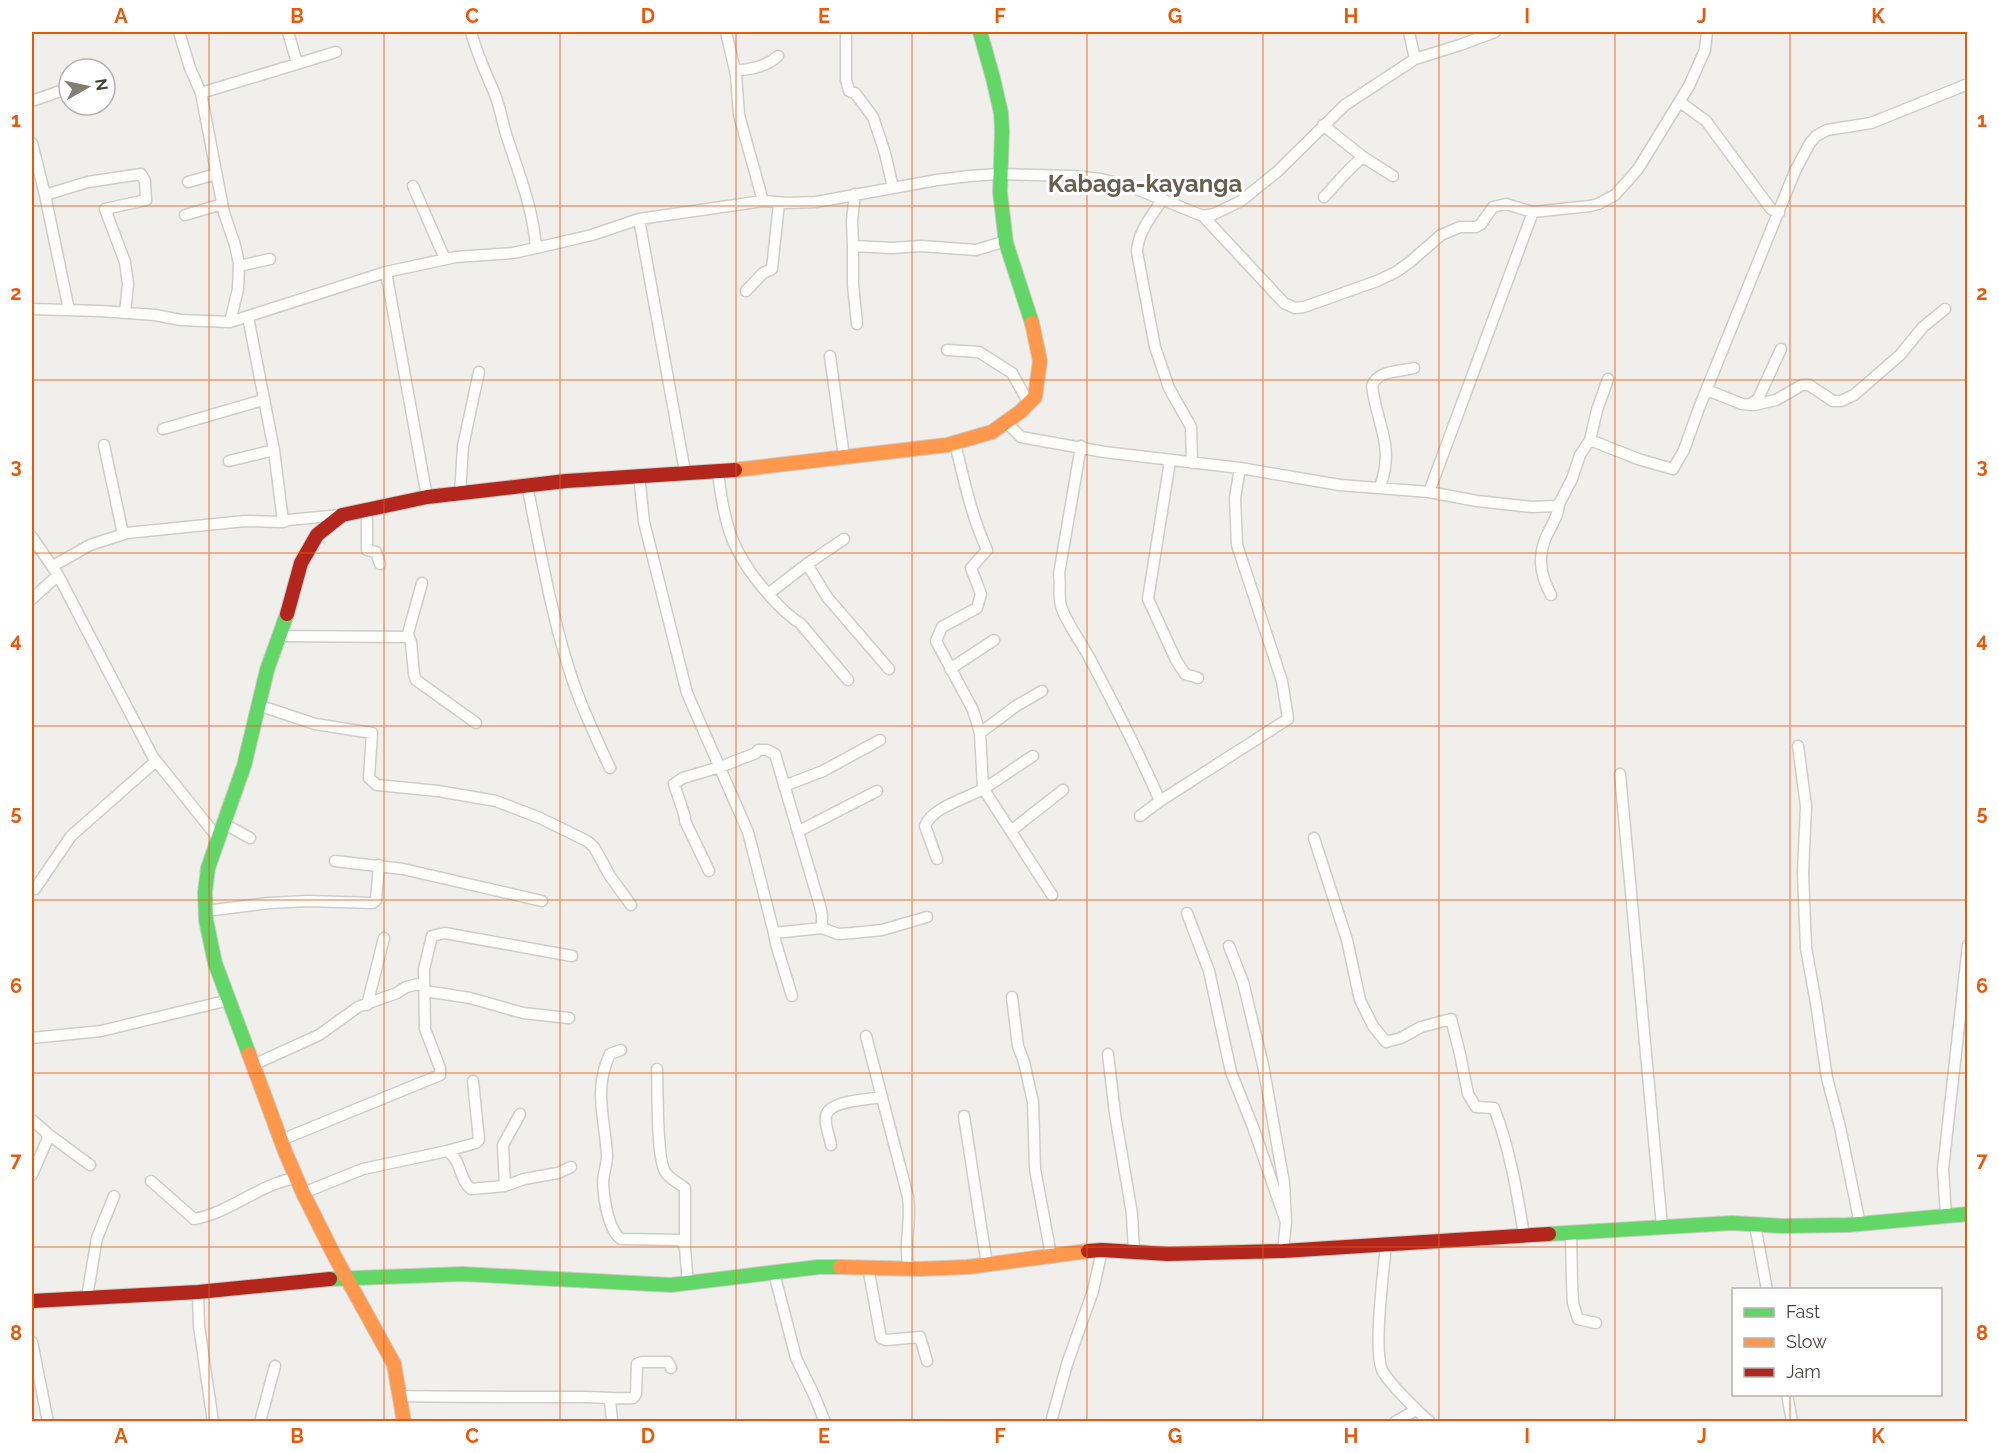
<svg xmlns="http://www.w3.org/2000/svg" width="1999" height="1453" viewBox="0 0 1999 1453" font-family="Raleway,sans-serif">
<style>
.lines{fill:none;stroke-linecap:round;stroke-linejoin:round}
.street-casing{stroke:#cecdc9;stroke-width:13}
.fast-casing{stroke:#ceccc3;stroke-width:16}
.slow-casing{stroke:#ceccc3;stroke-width:16}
.jam-casing{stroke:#ceccc3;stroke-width:16}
.street{stroke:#fdfdfc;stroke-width:10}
.fast{stroke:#63d668;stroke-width:14}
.slow{stroke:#ff974d;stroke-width:14}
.jam{stroke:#b3261e;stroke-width:14}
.grid{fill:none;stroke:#e8590c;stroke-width:1.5;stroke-opacity:0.55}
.labels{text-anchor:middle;stroke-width:6;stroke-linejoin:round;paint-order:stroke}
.quarter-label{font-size:24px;font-weight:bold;fill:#675f50;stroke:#fff}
.neatline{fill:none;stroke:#e8590c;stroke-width:2}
.grid-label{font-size:20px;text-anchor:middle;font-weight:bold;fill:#e8590c}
</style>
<rect width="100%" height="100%" fill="#f1efeb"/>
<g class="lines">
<g class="street-casing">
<path id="street" d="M179,32L190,68L201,93L224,213L235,245L239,264L238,289L230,322
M288,32L297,63
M471,32C477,53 485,72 494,92C500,106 502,122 507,137C519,174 533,208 536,248
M726,32L736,75L739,115L763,201
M846,32V80L849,91L855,93L873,117L885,153L893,188
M1409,32L1415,59
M735,71C751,69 766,67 778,56
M201,93L336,52
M32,101L69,88
M1680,102L1706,121L1771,209L1779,213
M1323,125L1363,157L1393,176
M32,143L45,195L69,310
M188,182L216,174
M413,186L445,259
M855,194L852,220L853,246L892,248L921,246L976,250L1006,241
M45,195L88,182L141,174L145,181L146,200L105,209L125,262L128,284L125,313
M1324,197C1337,183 1348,169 1363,157
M1162,200C1152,216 1138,231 1137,252L1155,347L1169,388L1191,427L1192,463
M185,215L222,204
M1203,216L1284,303L1295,308L1304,307L1377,281L1396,272L1410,262L1441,235L1460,227H1476L1481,224L1493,207L1506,204L1533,212L1590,206L1598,204L1615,195L1638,169L1689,86L1705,50L1707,32
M639,219L685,472
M853,246V285L857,324
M239,266L270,259
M386,272L427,497
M746,291L763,273L772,269L779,203
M32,309L100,311L155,315L181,320L230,322L386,272L456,257L513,253L536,248L592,235L639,219L763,201L788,203L816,202L937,180L969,176L1000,174L1073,176L1101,179L1129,186L1203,216L1214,214L1241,201L1278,171L1345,105L1415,59L1460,45L1495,32
M248,317L274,450L283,522
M947,350L979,352L1012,373L1028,402
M830,356L844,457
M1707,390L1742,404L1754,405L1776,400L1802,385H1809L1833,401H1841L1854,395L1900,355L1923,327L1945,309
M1749,405L1758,399L1781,349
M1006,422L1021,437L1104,452L1240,468L1340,485L1429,492L1477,501L1532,507L1555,506L1559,504L1572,479L1580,455L1590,440L1638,459L1673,469L1684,450L1699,408L1795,171L1810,143L1816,136L1827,130L1871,123L1968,84
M163,429L263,400
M1590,440L1597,410L1608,379
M955,443C964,480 971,515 987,550L971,568L981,594L977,608L942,627L936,641L973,710L980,733L983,788L1052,895
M104,445L123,534
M1081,446L1059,574C1061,585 1058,596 1061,606C1066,623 1082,643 1090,659C1115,706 1139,753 1160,801L1140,816
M229,461L274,450
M1170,461L1148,599L1176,660L1185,674L1198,678
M718,472C724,525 732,554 769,595C778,605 788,616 800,623L848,680
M639,475L644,522L687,693L748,832L774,933L822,928L838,934L852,933L882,930L927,917
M527,485C541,553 552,622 575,687C585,715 598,742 610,768
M1380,487C1395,445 1377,426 1372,386C1378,370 1399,372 1414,368
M1429,492L1533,212
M460,494L463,446L479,372
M367,509V550L376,552L380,564
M32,537L58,575L153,757L218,838
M807,564L844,539
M53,566L90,545L127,533L245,521L283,522L288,520L341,515
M768,594L807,564L827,597L889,669
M1551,595C1539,573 1537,553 1549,531C1554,521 1558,515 1559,504
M32,599L58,575
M279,636L409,637L411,642L414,674L416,680L476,723
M407,637L422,583
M950,669L994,640
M258,705L315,724L372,733L369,778L377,785L438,791L496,801L540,818L587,841L594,847L610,876L631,905
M980,733L1016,706L1042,691
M1798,746L1806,806L1803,873L1806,948L1816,1003L1827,1078L1840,1127L1860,1224
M1620,774L1662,1226
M784,786L823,771L880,740
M1160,801L1288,719L1282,681L1237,545L1235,498L1240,468
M223,823L250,838
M1012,830L1063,790
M799,831L877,791
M1314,838L1347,940L1360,1000L1373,1026L1386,1042L1401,1038L1421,1027L1451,1019L1460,1054L1468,1094L1476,1107L1494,1108C1510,1149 1517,1192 1524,1235
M937,859L925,826C932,807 968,798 985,788C1001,778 1017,766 1033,756
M335,861L403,869L542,901
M709,871L685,821V817L674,784L683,778L720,767L756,753L758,750H767L775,754L820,906L822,915V928
M32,889H35L71,836L156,761
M206,911L269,903L308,901L373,903L376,900L379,865
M1187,913L1209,971L1231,1072L1253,1127L1286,1222
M774,933L776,944L792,996
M1229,946L1243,982L1263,1065L1284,1183L1286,1222L1283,1251
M425,991L470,998L523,1013L569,1018
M1012,997L1018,1046L1024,1062L1033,1102L1035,1169L1051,1255
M367,1005L384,938
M866,1036L908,1197C912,1222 903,1244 909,1269
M32,1038L101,1031L229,1000
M621,1050L610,1054C593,1089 605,1119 607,1156C607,1165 603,1174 603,1183C604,1199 608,1230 621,1239L681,1240L685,1248L688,1284
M1108,1054L1115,1114L1132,1214L1134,1253
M253,1065L319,1035L358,1007L397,993L406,987L424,983
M657,1069C658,1088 656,1161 666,1173C670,1179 679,1183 685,1188V1247
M964,1116L987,1265
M32,1120L46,1132L48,1138L32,1175
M48,1134L90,1165
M281,1140L440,1075V1068L425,1029L424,969L432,936L445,933L572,956
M831,1145C830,1137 824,1125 826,1116C829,1100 868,1100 882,1097
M447,1151L476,1143L479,1140L473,1081
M151,1181L194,1219C230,1213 259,1184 296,1178
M505,1186L503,1145L520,1114
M303,1193L363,1169L447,1151C462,1160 459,1180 471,1189L505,1186L524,1179L558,1173L571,1167
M1946,1216L1943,1169L1968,945
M1755,1225L1767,1290
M1571,1234L1572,1282L1573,1303L1578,1319L1596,1323
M1386,1243C1384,1270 1373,1348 1382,1370C1388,1382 1418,1412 1430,1422
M868,1267L881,1338L886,1340L920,1337L927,1361
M774,1273L796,1358L814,1395L825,1422
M198,1292L199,1326L213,1422
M87,1297L97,1238L114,1196
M32,1342L48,1422
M1787,1394L1792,1422
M400,1396C462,1397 524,1397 586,1397C602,1397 617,1399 633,1398L636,1394L637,1364L642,1362H668L671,1368
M610,1399L612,1422
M260,1422L275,1366
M1051,1422L1067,1364L1093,1291L1102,1250
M1395,1422L1416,1410"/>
</g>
<g class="fast-casing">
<path id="fast" d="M980,32L993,78L1001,113L1002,131L1000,192L1006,243L1032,323
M249,1054L215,963L206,920L205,892L208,868L244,766L267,670L287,614
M1549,1234L1732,1223L1782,1226L1848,1225L1968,1214
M330,1279L463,1274L671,1285L818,1267H840"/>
</g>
<g class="slow-casing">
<path id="slow" d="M735,470L947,445L992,432L1020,412L1035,397L1040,361L1032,323
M249,1054L286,1154L303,1193L334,1255L394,1364L404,1422
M840,1267L919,1269L968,1267L1088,1251"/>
</g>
<g class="jam-casing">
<path id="jam" d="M287,614L301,563L317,535L342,515L427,497L566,481L735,470
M1088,1251L1102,1250L1168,1254L1283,1251L1549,1234
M32,1301L198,1292L330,1279"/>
</g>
<use href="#street" class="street"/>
<use href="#fast" class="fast"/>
<use href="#slow" class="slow"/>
<use href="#jam" class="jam"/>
</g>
<path class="grid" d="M209,32V1422M384,32V1422M560,32V1422M736,32V1422M912,32V1422M1087,32V1422M1263,32V1422M1439,32V1422M1615,32V1422M1790,32V1290M32,206H1968M32,380H1968M32,553H1968M32,726H1968M32,900H1968M32,1073H1968M32,1247H1968M1790,1394V1422"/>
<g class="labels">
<g class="quarter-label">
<text x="1145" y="192">Kabaga-kayanga</text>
</g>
</g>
<rect width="1999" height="1453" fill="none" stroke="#ffffff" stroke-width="66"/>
<rect x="1732" y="1288" width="210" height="108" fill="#ffffff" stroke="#b5b3af" stroke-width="1.5"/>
<rect x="1744" y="1308" width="30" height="9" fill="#63d668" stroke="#b5b3af" stroke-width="1.5"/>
<text x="1786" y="1318" font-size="18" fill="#454138">Fast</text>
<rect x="1744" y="1338" width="30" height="9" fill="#ff974d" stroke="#b5b3af" stroke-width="1.5"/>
<text x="1786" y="1348" font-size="18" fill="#454138">Slow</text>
<rect x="1744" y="1368" width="30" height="9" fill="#b3261e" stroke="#b5b3af" stroke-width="1.5"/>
<text x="1786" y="1378" font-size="18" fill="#454138">Jam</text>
<g transform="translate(87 87) rotate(81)"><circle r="28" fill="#ffffff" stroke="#b5b3af" stroke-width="1.5"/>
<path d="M0-4.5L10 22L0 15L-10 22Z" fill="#817e77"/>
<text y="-9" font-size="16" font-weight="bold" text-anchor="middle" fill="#454138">N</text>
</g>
<rect x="33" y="33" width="1933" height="1387" class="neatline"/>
<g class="grid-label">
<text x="121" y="23">A</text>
<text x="297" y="23">B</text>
<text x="472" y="23">C</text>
<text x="648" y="23">D</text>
<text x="824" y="23">E</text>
<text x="1000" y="23">F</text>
<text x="1175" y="23">G</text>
<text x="1351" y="23">H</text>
<text x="1527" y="23">I</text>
<text x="1702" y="23">J</text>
<text x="1878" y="23">K</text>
<text x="16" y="127">1</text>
<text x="1982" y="127">1</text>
<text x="16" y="300">2</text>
<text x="1982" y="300">2</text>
<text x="16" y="473">3</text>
<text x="1982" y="473">3</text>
<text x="16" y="647">4</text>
<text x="1982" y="647">4</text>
<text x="16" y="820">5</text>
<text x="1982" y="820">5</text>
<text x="16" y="993">6</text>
<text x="1982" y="993">6</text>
<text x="16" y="1167">7</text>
<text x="1982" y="1167">7</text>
<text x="16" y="1340">8</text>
<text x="1982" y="1340">8</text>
<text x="121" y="1443">A</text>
<text x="297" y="1443">B</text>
<text x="472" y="1443">C</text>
<text x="648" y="1443">D</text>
<text x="824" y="1443">E</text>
<text x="1000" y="1443">F</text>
<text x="1175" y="1443">G</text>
<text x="1351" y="1443">H</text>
<text x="1527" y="1443">I</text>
<text x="1702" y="1443">J</text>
<text x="1878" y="1443">K</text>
</g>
</svg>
